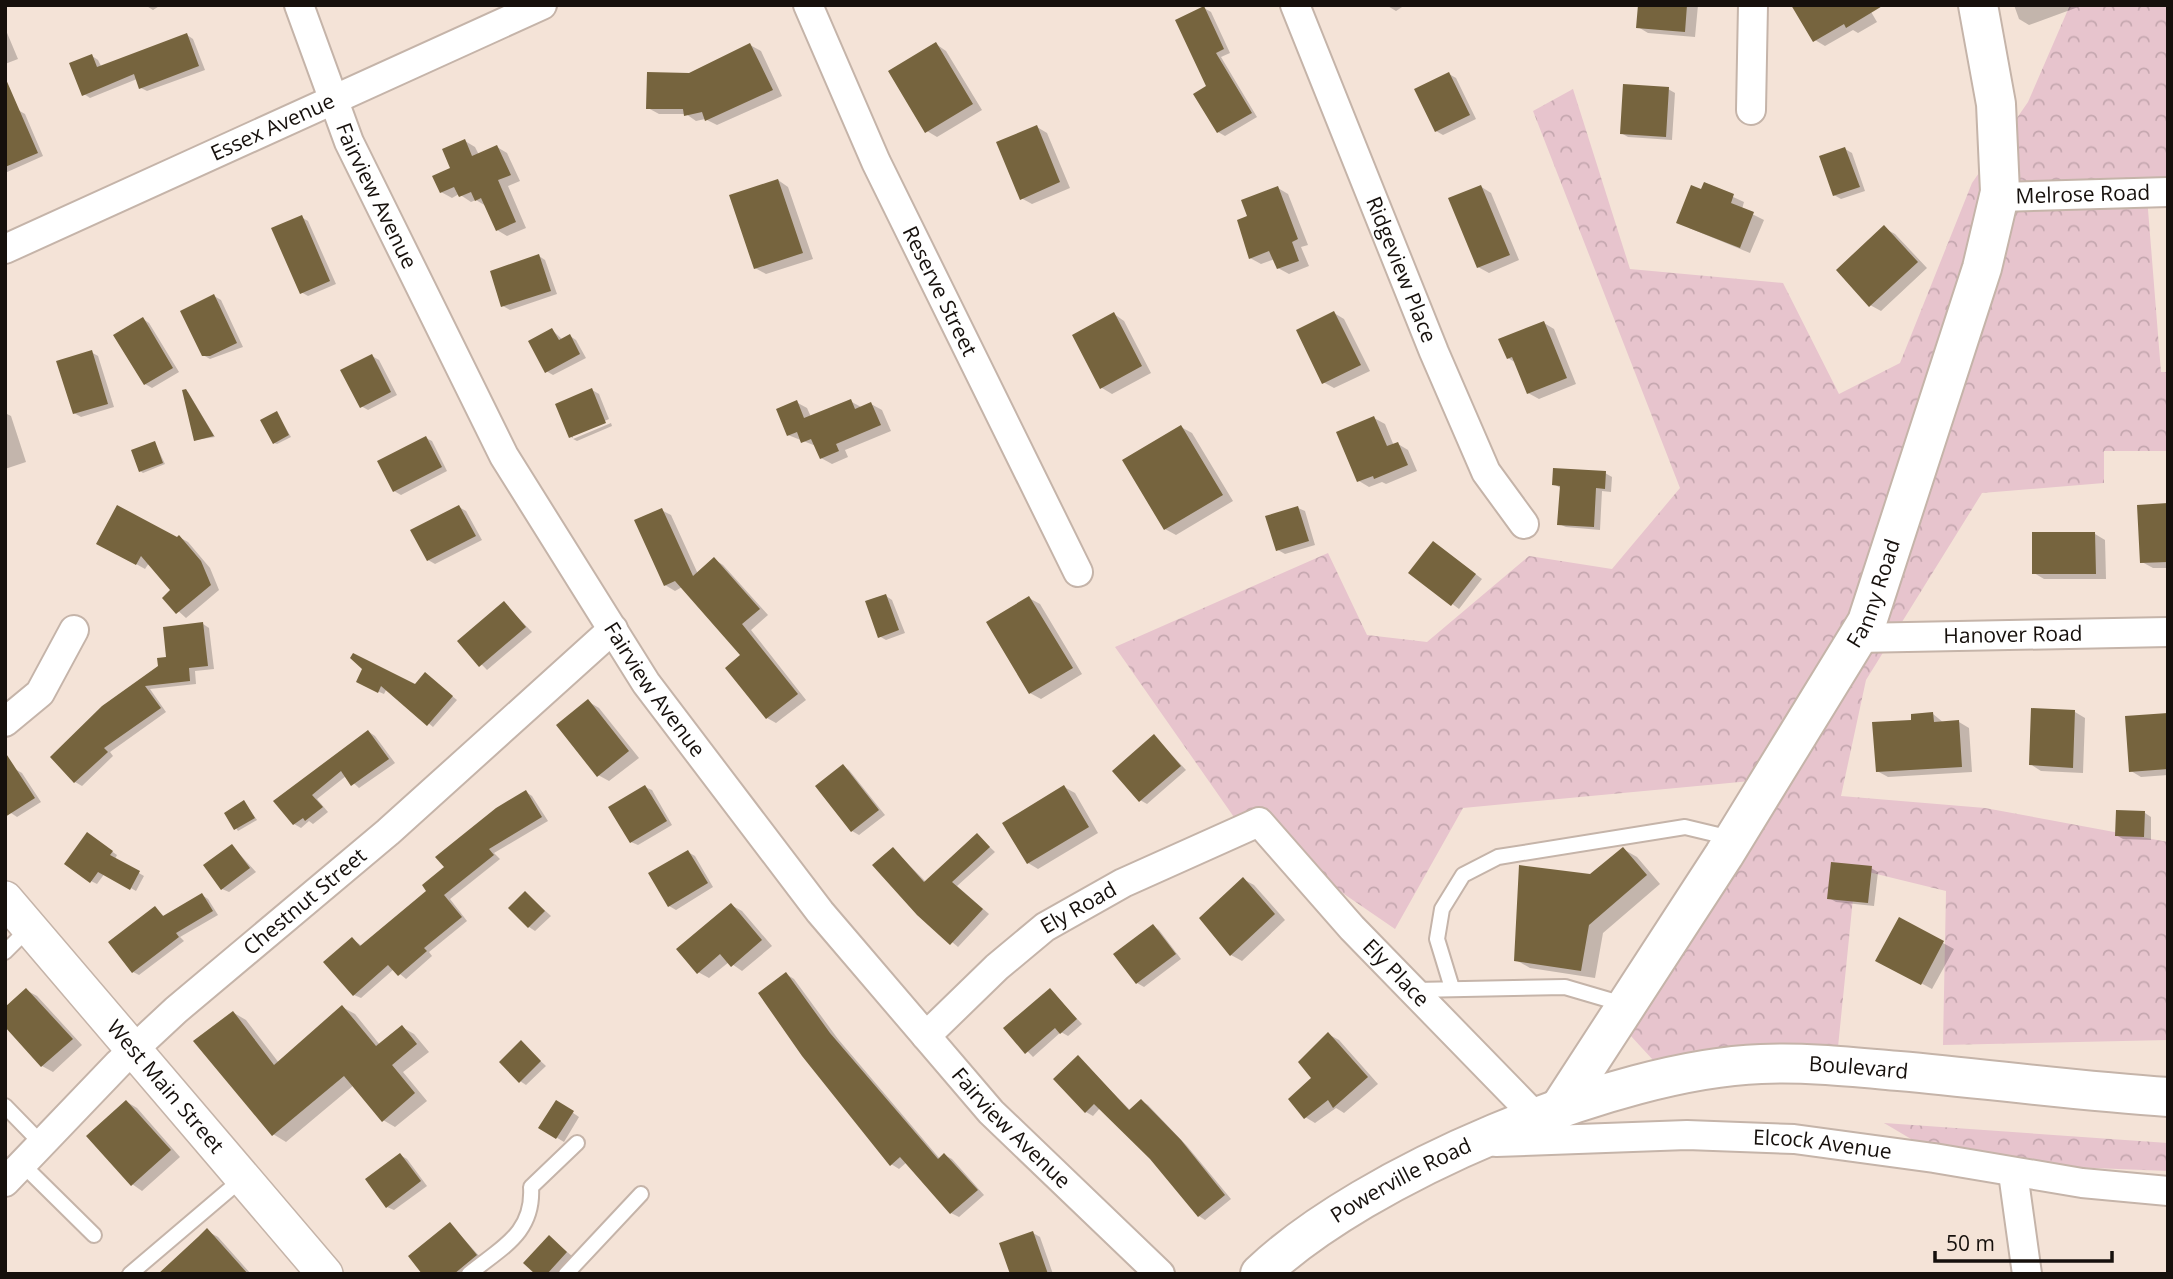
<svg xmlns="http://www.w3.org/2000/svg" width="2173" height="1279" viewBox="0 0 2173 1279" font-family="'Open Sans',sans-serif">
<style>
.forest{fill:url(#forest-crowns)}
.shadow{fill:#0003}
.building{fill:#76643e}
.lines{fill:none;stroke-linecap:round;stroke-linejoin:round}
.service-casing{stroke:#c5b4a9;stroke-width:18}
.minor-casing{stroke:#c5b4a9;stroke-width:32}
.tertiary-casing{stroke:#c5b4a9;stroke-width:38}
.secondary-casing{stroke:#c5b4a9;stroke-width:42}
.service{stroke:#fff;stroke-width:14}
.minor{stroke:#fff;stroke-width:28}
.tertiary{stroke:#fff;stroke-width:35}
.secondary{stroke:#fff;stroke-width:38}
.labels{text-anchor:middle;stroke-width:5;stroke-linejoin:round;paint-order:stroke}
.street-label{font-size:21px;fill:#16100c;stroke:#f4e3d7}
</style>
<defs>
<pattern id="forest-crowns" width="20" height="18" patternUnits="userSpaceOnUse" patternTransform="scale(1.75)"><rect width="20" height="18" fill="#e7c4cd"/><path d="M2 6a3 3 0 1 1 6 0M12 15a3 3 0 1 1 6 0" fill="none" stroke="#c5a7af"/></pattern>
</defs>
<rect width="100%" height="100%" fill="#f4e3d7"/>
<path class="forest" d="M2070,5H2168V195L2147,197L2161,372H2168V451H2104V483L1982,493L1866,680L1841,796L1985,808L2168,842V1040L1943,1045L1946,891L1856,869L1838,1047L1739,1050L1653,1060L1630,1035L1794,777L1463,808L1395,929L1236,820L1115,647L1328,553L1367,635L1427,642L1529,556L1612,569L1680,488L1533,111L1573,89L1630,269L1783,283L1839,394L1900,363L1972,183L2028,102Z
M1884,1123L2168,1143V1171L1950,1162Z"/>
<path class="shadow" d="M145,5H161L153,10Z
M1386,5H1405L1396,11Z
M1639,5H1698L1695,37L1648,33L1638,27Z
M1867,5L1877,22L1858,33L1853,30L1825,46L1815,40Z
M2014,5H2080L2081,6L2029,25L2019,19Z
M1204,8L1211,12L1230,53L1221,57L1257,117L1225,136L1218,132L1208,87Z
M5,28L18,59L5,64Z
M187,35L193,39L205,70L147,91L141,88L137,79L90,98L84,94L92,56L98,60L102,68Z
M936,44L946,51L982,110L937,137L927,131Z
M750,45L761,51L782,96L717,125L705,119L696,121L686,114H659L648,108L689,74Z
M1449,74L1456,78L1476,119L1443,135L1436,131Z
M1668,89L1675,93L1672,140L1628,137L1621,133Z
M18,110L25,114L43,156L5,173V116Z
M1037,127L1047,133L1070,188L1032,204L1021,198Z
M465,141L475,147L479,155L497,147L507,153L520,181L508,186L526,228L507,236L497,230L486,206L476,200L471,202L459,194L452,198L441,192Z
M1845,149L1852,153L1865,191L1841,199L1834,195Z
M778,180L788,187L813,259L766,274L755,268Z
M1705,184L1744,202L1742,209L1764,220L1750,253L1689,228Z
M1480,186L1491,193L1519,260L1489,273L1478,267Z
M1278,188L1288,194L1308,245L1301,247L1309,266L1289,274L1278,268L1275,259L1261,264L1250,258L1249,217Z
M301,217L308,221L336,284L308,296L301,292Z
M1884,228L1895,234L1927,268L1881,311L1870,305Z
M539,256L545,260L557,294L510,310L503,306Z
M214,296L221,300L243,347L210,359L203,355Z
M1334,313L1344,319L1370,371L1334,388L1323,382Z
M1114,314L1124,321L1151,373L1112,394L1102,388Z
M143,319L149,323L179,372L152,388L145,384Z
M1544,323L1554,329L1576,384L1539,399L1528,393L1516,363L1508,358Z
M552,330L563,340L570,336L576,340L586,358L553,375L546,371Z
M91,352L98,356L114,407L81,417L74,413Z
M372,356L379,360L397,395L368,410L361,406Z
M592,390L599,394L609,419L573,435V438L571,437Z
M185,391L188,392L215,437L195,440Z
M850,401L861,407L871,404L882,410L891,431L845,450L848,457L832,464L821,458L816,446L788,435L796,402L807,408L811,417Z
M5,413L11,416L26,462L5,469Z
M277,413L291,437L277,444L274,443Z
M1374,418L1385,424L1394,446L1398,444L1408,450L1417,471L1386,484L1382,482L1369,487L1359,481Z
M611,423L612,426L577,441L573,439Z
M1181,427L1192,433L1233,501L1176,535L1165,529Z
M426,438L432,441L447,471L401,495L394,491Z
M155,443L165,464L143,473L140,471Z
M1605,473L1612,477L1611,492L1602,491L1600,530L1566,527L1559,524L1562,489L1554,484Z
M2168,505V568H2153L2142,562Z
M459,507L466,511L482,540L435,564L428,560Z
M1298,508L1305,511L1315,545L1285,554L1278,550Z
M661,510L671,515L698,574L714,559L723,565L768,615L751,630L806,700L776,723L767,718L743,655L682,587L675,591L665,585Z
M2095,534L2105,540L2106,579H2044L2034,573Z
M179,537L188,542L210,568L219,590L186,618L164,598L173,590L149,563L145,569L99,543Z
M1440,547L1482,579L1459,609L1411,573Z
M886,596L892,600L905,633L886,640L879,636Z
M1029,598L1040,604L1082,674L1041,699L1030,693Z
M504,603L532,632L487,670L459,641Z
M203,624L209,628L214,669L195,671L196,684L150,689L166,712L110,752L113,756L82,786L75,782L52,757L168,658Z
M425,674L457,700L433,727L387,688L384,694L363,685L415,686Z
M589,702L599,708L639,758L609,781L598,775Z
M2075,712L2085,718L2083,773L2041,771L2030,764Z
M1933,714L1944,723L1959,722L1969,728L1972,772L1888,777L1877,771L1913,721Z
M2168,715V775L2141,777L2131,771Z
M369,732L375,736L395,763L359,788L346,776L317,799L328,812L313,824L309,821L301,828L294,824L275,801Z
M1155,737L1186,770L1147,804L1140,800Z
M843,766L849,770L885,815L859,835L852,831L817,786Z
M15,769L22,773L41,802L17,817L11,813Z
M645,787L652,790L672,825L638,845L631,842Z
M1064,787L1075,793L1098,833L1038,869L1028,863Z
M526,792L532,796L548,821L494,853L500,859L450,899L467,921L429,952L432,956L406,979L394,969L361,998L354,995L352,939L362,946L428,891Z
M244,802L257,820L238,831L226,813Z
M2145,813L2151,817V840L2123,839L2116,835Z
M977,835L995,852L957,886L989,914L958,947L919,914L893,849L926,882Z
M93,838L117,855L115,859L144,876L136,891L105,873L97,884L91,881Z
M232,846L256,872L229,892L222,889Z
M1623,849L1637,857L1660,884L1603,933L1595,978L1530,968L1516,960Z
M688,852L695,856L713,887L676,910L669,906Z
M1871,868L1878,872L1874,906L1836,902L1829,898Z
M1243,879L1254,885L1285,920L1242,961L1231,955L1201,918Z
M526,893L551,916L535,931L529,927Z
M202,895L208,899L218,915L180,937L184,941L139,975L133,972L155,908L165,917Z
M731,905L742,911L772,946L742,971L729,962L709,978L698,972Z
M1899,919L1954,949L1932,989L1878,960Z
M1153,926L1159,930L1181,959L1144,987L1137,983Z
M786,974L794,979L838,1039L940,1159L944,1155L952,1159L984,1195L959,1217L951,1213L907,1162L899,1169L891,1164Z
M26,990L37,996L82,1045L53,1072L42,1066Z
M1050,990L1082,1024L1068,1036L1061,1032L1033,1057L1005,1028Z
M342,1007L355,1014L380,1045L402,1027L414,1034L429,1052L403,1072L427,1101L395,1127L383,1120L354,1085L286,1142L273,1134L234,1013L246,1020L279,1063Z
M1328,1034L1339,1040L1378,1084L1344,1113L1336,1108L1315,1123L1305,1117Z
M521,1043L546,1066L526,1085L520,1081Z
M1078,1058L1131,1111L1141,1101L1148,1105L1187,1146L1231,1199L1205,1220L1199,1216L1151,1158L1100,1108L1093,1116L1086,1112Z
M127,1102L137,1108L180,1157L142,1191L132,1184Z
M557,1102L579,1117L564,1142L541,1128Z
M400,1155L407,1159L427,1186L394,1210L387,1207Z
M450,1224L482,1259L464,1274H424Z
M207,1231L218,1237L251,1274H177Z
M1033,1233L1040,1237L1053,1274H1012Z
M549,1237L572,1256L556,1274H538Z"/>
<path class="building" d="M1638,5H1687L1685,32L1636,28Z
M1791,5H1884L1846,28L1844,24L1813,42Z
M1204,6L1224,49L1216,53L1252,113L1217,133L1193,94L1206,86L1175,20Z
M187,33L199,66L139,89L134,74L82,96L69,63L92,54L97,67Z
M936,42L973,104L925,133L888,71Z
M750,43L773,90L705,121L702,112L684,116L683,109H646L647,72L689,73Z
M1449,72L1470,115L1435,132L1414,89Z
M5,77L38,153L5,167Z
M1623,84L1669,87L1666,137L1620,134Z
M1037,125L1060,182L1020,200L996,142Z
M465,139L472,156L497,145L511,175L498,180L516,222L496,231L481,198L475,201L471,192L459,197L454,187L440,193L432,176L450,168L442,149Z
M1845,147L1860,187L1833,196L1819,156Z
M778,179L803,253L754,269L729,195Z
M1704,182L1734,194L1731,203L1754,212L1740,248L1676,223L1691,185L1701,189Z
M1481,185L1510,255L1477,268L1448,198Z
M1278,186L1298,239L1292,242L1299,261L1277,269L1269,251L1249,259L1237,220L1247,216L1241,200Z
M302,215L330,281L300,294L271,228Z
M1884,225L1918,262L1869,307L1836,270Z
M539,254L551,291L501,307L490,271Z
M214,294L237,343L210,356H202L180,311Z
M1334,311L1361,365L1322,384L1296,330Z
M1114,312L1142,366L1100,389L1072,335Z
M143,317L173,368L144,385L113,335Z
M1544,321L1567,378L1527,394L1512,357L1507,359L1498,339Z
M552,328L559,340L570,334L580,354L545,373L528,341Z
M92,350L108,404L73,414L56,361Z
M372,354L391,392L360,408L340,370Z
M592,388L606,423L569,438L555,404Z
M186,389L214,436L194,441L182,390Z
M851,399L855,409L871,402L881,425L836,444L839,451L820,459L811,439L801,443L797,432L787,436L776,409L797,400L804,418Z
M277,411L289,435L273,444L260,420Z
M1374,416L1387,446L1398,442L1408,465L1374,479L1373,476L1357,482L1336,432Z
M1181,425L1223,495L1164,530L1122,460Z
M426,436L442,467L393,492L377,461Z
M155,441L163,463L139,472L131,450Z
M1553,468L1606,471L1605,489L1596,488L1594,527L1557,525L1560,486L1552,485Z
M2168,503V562L2140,563L2137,505Z
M117,505L177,537L179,535L201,561L211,585L176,614L162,598L170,590L141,556L136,565L96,544Z
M459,505L476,536L427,561L410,530Z
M1298,506L1309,541L1276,551L1265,516Z
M662,508L693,576L714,557L760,609L742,624L798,694L766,719L725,668L740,655L675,581L664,586L634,520Z
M2032,532H2095L2096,574H2032Z
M1433,541L1476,574L1451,606L1408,573Z
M886,594L899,630L878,638L865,601Z
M1029,596L1073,668L1029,694L986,622Z
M504,601L526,627L479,667L457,641Z
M203,622L208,666L189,668L190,681L145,686L161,708L104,748L108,752L74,783L50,757L102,706L158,666L157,658L166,657L163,627Z
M353,653L415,684L425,672L453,696L427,726L381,686L378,693L356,682L362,669L350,658Z
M588,699L629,751L597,777L556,725Z
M2031,708L2075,710L2073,768L2029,765Z
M1933,712L1934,722L1959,720L1962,767L1876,772L1872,722L1911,720V714Z
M2168,713V769L2129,772L2125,716Z
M368,730L389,759L351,786L341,771L312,795L323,807L305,821L303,818L293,825L273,801Z
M1154,734L1181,766L1139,802L1112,771Z
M5,752L35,798L5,817Z
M843,764L879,810L851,832L815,786Z
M645,785L667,821L630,843L608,807Z
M1064,785L1089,827L1027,864L1002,823Z
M526,790L542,817L489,849L494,855L444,895L462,917L424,948L427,951L398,976L388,965L353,996L323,962L352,937L360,946L426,891L422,885L444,867L435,857L496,808Z
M244,800L255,818L234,830L224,813Z
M2116,810L2145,811L2144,837L2115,836Z
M87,832L113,851L110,855L140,871L130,890L98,872L90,883L64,864Z
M977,833L990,847L952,882L983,909L950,945L917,915L872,865L893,847L924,882Z
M232,844L250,868L221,890L203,865Z
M1623,847L1647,875L1589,925L1581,971L1514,961L1519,865L1590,874Z
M688,850L708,883L668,907L648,873Z
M1831,862L1872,866L1868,903L1827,899Z
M1243,877L1275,914L1230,956L1199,918Z
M525,891L545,911L528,928L508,908Z
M202,893L213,911L176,933L179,937L132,973L108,942L155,906L163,916Z
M731,903L762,940L731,967L720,954L697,974L676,949Z
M1899,917L1944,941L1921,985L1875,961Z
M1153,924L1176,954L1136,984L1113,954Z
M786,972L830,1033L938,1159L944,1153L978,1190L950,1214L900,1157L890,1166L802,1056L758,993Z
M26,988L73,1039L41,1067L5,1027V1007Z
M1050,988L1077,1019L1060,1034L1055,1028L1025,1054L1003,1028Z
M342,1005L376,1046L402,1025L417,1044L392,1065L415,1093L382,1122L344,1076L272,1136L193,1041L233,1011L274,1065Z
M1328,1032L1368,1077L1333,1108L1328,1100L1304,1119L1288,1099L1311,1078L1298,1062Z
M521,1040L541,1061L519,1083L499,1062Z
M1078,1055L1129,1110L1141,1099L1181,1140L1225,1195L1198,1217L1150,1159L1094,1104L1085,1113L1053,1079Z
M126,1100L171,1150L131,1186L86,1136Z
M556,1100L574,1111L556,1139L538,1128Z
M400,1153L421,1181L386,1208L365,1179Z
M450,1222L477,1255L454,1274H422L408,1256Z
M207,1228L248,1274H158L198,1237Z
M1033,1231L1048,1274H1010L999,1243Z
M549,1235L567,1252L547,1274H535L523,1263Z"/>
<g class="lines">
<g class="service-casing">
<path id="service" d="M5,952L29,928
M1452,988L1437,939L1442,909L1463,875L1498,857L1685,827L1731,838
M1415,990L1565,987L1623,1004
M5,1106L42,1144
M22,1164L94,1235
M130,1274L243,1178
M469,1274C502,1247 534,1233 531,1187L577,1143
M566,1274L641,1194"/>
</g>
<g class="minor-casing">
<g id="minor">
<path id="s1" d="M299,5L349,142L504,456L646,683L820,912L991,1112L1160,1274"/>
<path id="s2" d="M808,5L876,162L1078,572"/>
<path id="s3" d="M1295,5L1434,352L1486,472L1524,524"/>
<path d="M1751,110L1753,5"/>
<path id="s4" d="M1999,197L2168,192"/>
<path id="s5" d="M5,249L542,5"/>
<path id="s6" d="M1857,638L2168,632"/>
<path d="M5,722L40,693L74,630"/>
<path id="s7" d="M926,1036L997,967L1045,927L1123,883L1259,822L1352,928L1538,1119"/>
<path id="s8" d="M1496,1142L1687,1135L1794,1139L1934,1158L2082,1183L2168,1191"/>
<path d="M2013,1173L2027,1274"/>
<path id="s9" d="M5,1182L118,1064L176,1010L388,832L613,629"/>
</g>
</g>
<g class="tertiary-casing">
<g id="tertiary">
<path id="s10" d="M5,899L325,1274"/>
</g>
</g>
<g class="secondary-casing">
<g id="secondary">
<path id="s11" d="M1557,1112L1724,855L1867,622L1982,268L2000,192L1996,104L1978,5"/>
<path id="s12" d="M1260,1274C1365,1174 1616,1069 1761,1064C1807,1062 1853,1067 1899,1071C1988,1079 2078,1091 2168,1097"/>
</g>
</g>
<use href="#service" class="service"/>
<use href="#minor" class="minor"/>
<use href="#tertiary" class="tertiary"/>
<use href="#secondary" class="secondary"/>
</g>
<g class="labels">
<g class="street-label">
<text dy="7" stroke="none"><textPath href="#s5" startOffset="294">Essex Avenue</textPath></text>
<text dy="7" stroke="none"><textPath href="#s4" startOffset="84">Melrose Road</textPath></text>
<text dy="7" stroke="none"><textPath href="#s1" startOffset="206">Fairview Avenue</textPath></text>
<text dy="7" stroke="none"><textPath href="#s3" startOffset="285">Ridgeview Place</textPath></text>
<text dy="7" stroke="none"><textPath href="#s2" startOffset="315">Reserve Street</textPath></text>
<text dy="7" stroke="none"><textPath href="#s11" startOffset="609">Fanny Road</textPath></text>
<text dy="7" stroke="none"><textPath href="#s6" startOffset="156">Hanover Road</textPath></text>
<text dy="7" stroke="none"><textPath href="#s1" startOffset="774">Fairview Avenue</textPath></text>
<text dy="7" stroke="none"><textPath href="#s9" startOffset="411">Chestnut Street</textPath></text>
<text dy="7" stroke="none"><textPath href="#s7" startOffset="200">Ely Road</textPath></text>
<text dy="7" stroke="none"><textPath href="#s7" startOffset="604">Ely Place</textPath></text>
<text dy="7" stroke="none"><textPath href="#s12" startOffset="649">Boulevard</textPath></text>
<text dy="7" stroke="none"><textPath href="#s10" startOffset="247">West Main Street</textPath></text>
<text dy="7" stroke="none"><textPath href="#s1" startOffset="1340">Fairview Avenue</textPath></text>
<text dy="7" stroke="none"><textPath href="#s8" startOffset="327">Elcock Avenue</textPath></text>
<text dy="7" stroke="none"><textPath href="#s12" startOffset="170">Powerville Road</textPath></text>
</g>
</g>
<rect width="2173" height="1279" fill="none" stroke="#16100c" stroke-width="14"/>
<path d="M1935 1251v10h177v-10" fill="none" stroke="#16100c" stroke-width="3.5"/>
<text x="1946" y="1251" font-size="21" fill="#16100c" stroke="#f4e3d7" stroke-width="5" paint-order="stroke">50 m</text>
</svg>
